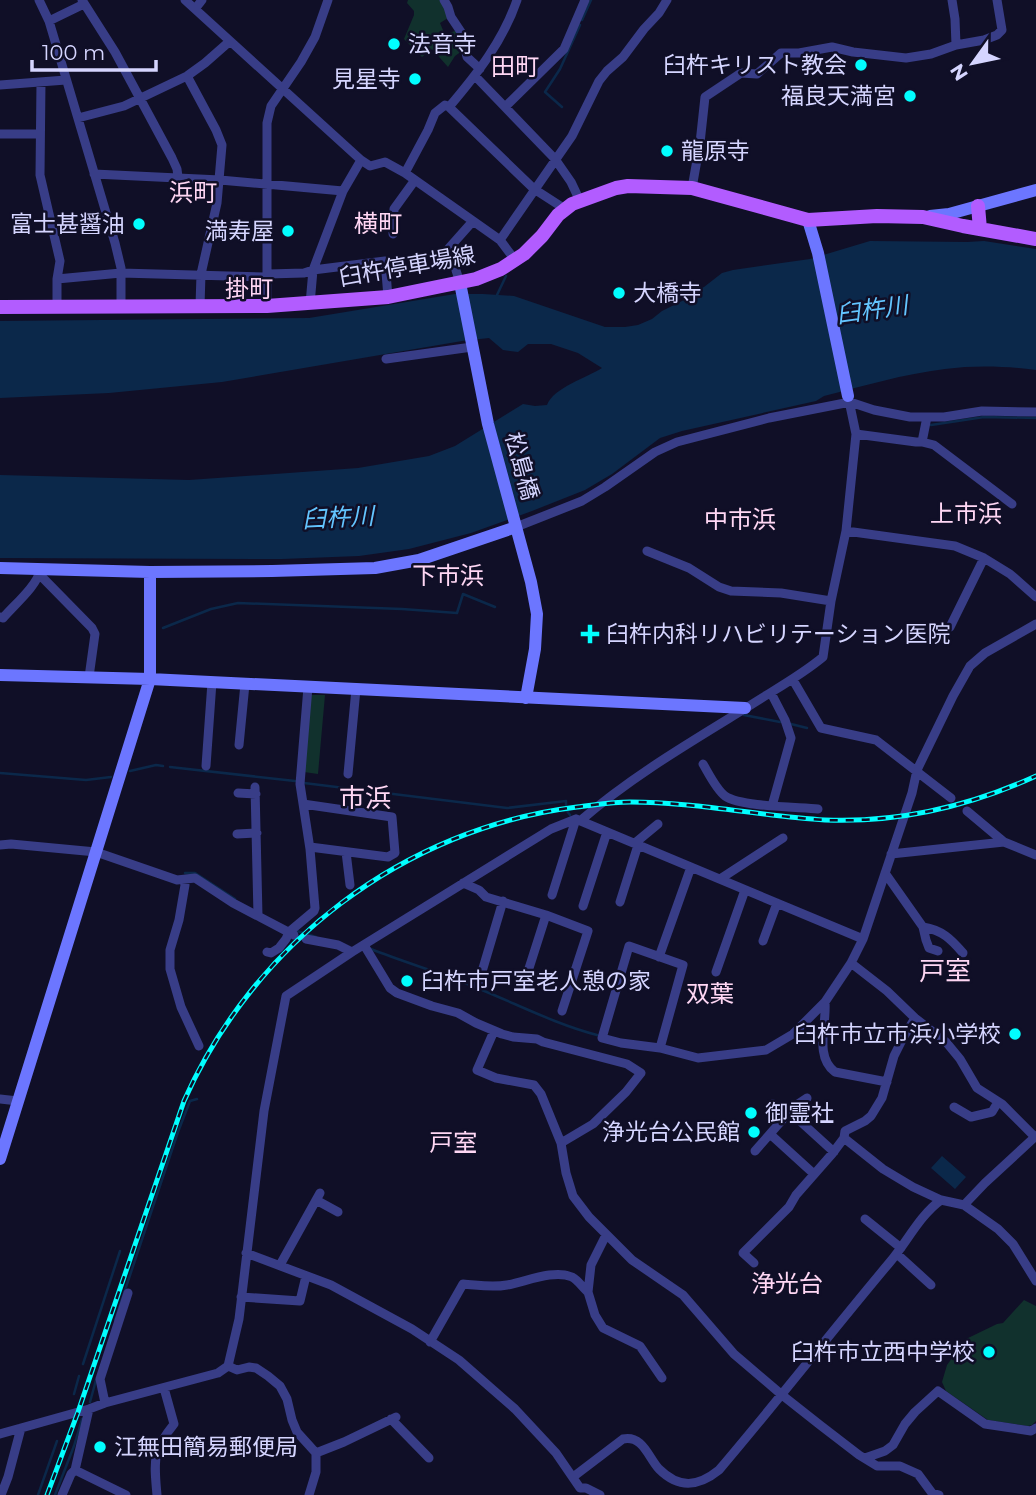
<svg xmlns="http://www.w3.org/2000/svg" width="1036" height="1495" viewBox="0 0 1036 1495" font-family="Montserrat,'Noto Sans JP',sans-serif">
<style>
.green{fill:#11312d}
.water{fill:#0b284a}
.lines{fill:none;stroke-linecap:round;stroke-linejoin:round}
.stream{stroke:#0b284a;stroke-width:2.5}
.street{stroke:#383d87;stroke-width:9}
.secondary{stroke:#6c76ff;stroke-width:12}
.primary{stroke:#b25cff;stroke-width:14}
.rail-casing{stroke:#01feff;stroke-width:5}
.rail{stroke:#100f27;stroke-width:2.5;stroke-dasharray:8;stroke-linecap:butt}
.poi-dot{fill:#01feff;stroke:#100f27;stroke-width:2.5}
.labels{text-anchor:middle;stroke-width:5;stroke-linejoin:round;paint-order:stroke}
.poi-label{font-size:23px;fill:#d5d5ff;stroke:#100f27;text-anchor:end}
.street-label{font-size:23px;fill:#d5d5ff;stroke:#100f27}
.neighbourhood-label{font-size:24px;fill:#ffd7f4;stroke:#100f27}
.water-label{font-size:24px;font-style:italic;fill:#63c5ff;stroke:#100f27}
.quarter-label{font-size:26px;fill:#ffd7f4;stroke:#100f27}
</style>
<rect width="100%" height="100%" fill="#100f27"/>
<path class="green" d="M408,0H440L445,9L448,18L440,23L445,35L457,30L462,51L455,56L448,67L432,49L422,57L404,39L414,15V11L407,3Z
M311,695H325L318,774L304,772Z
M1024,1300L1036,1306V1421L1032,1425L1028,1426L988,1420L946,1391L942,1382L947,1365L966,1339L997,1324L1003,1323Z"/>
<path class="water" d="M870,241L967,242L984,241L1036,249V370C1006,366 975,365 945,369C904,374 863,386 824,396L816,401L682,431L660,438L612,474L585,490L532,511L471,533L409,549L359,556L282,559L0,558V475L189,480L358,468L429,456L455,446L523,404L535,406L547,405C553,388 588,377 602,368L578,353L551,344H528L518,352L503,350L489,338L462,341L222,382L109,393L0,398V321L309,318L455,294H483L514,296L605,327H625L638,325L652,319L662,311L686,299L693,292L704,287L722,273L733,270L810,259Z
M942,1156L966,1177L955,1189L931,1168Z"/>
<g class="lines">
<path class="stream" d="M582,20L591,0
M562,107L545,92L560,69L580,25
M497,295L506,276
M931,425L984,417L1036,418
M163,628L211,609L238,603L402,609L457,613L463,594L495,607
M744,715L780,722
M791,724L807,728
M170,767L295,781
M130,771L156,765L163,766
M0,773L86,780L111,777
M304,783L507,808L566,801V805
M567,811L570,815
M185,873H195L235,899
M297,931L316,937
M371,949C406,963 442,973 477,988C517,1004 555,1024 597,1035
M115,1320L178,1132L190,1101L197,1099
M83,1364L120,1251
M74,1394L79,1376
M90,1402L96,1380
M38,1495L57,1441
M55,1495L74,1446L82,1419"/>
<path class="street" d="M39,0L49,21L115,243L121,268V306
M82,0L115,52L172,158L177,169L178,177
M185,0L361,160L370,166L385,162L405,173L500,240L515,260
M444,0L448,7L451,17L461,32L467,57L480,69
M952,0L955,19L956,45
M195,9L202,0
M49,21L84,4
M187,76L216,130L222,145L217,203L201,274L200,306
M475,76L555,159L571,182L580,201
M41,82L40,175L60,261L57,279V306
M0,85L66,80
M449,107L534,189L565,209
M505,107L564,49L585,0
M78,118L124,106L187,76L205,63L230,41
M0,134H40
M405,173L428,130L435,113L445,105L449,107C477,74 503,41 517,0
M94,174L220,180L343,191
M692,188L700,143L705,97L741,73L757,74L781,53H799L832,47L853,52L906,58L931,54L956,45L984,40L997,35L1002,30L997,0
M393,234L394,209L415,180
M500,240L572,136L599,81L607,71L623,57L644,29L659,13L667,0
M57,279L121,273L264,277L268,274L304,273L313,270L385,261L388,297
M460,283L449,248L473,221
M310,304L313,270L343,191L361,160
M267,306V123L271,106L301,62L315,37L328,0
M386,359L472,347
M856,434L916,442H922L934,445L1012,504
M922,442L927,417
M516,527L582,501L605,487L655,452L677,442L769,418L850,402L874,410L910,417H944L982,411L1036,412
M846,531L955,546L984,558L1010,574L1036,597
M647,551L689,568L719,587L731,591L781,593L831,601
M40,575L92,628L95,634L89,677
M0,617L3,618C13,606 38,585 40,570
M950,627L984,558
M793,680L821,728L876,740L951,798
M771,693L785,720L791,738L772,806
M239,745L245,684
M703,764C709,774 716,789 725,796C741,807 798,807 818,809
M206,766L212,682
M348,774L356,689
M255,787L258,916
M238,793L256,794
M303,804L392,817L395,853L388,857L310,847
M967,811L1004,842L1036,855
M580,821C631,777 689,743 746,708C772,691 799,677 823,657L831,601L846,531L856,434L848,396
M237,834L257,833
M635,843L658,824
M0,845L11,844L96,852L177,880L195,878L233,903L294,935
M346,852L350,885
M891,854L1004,842
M885,873L923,927L926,940L929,948L938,951
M720,879L783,838
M184,880L185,885L179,920L170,950V969L181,1007L199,1046
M463,883L479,890L486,897L546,915L588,931L562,1011
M552,895L576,819
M620,902L638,845
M583,906L607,832
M923,927C942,930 951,939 963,953
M306,939L338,945L352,952
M763,941L777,903
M364,945L390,988L397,993L432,1006L458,1013L476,1023L502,1034L513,1037L537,1039L543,1042L627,1064L641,1073L626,1092L593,1124L561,1143
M267,952L271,953L279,948L286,939L289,932L314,911L315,908L310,849L300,784L308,687
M659,957L691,867
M851,963L887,991L915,1018L946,1042L960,1059L977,1088L1002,1104L1035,1137
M716,972L745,890
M478,985L503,901
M523,987L546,915
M825,1002C827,1025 814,1056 835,1072L887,1082
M494,1031L477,1070L496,1078L534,1085L541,1094L561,1143L566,1173L573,1196L589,1217L632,1260L683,1295L734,1354L782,1395L820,1425L859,1455L877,1466H900L918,1474L932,1493L939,1495
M660,1048L683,965L629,946L602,1038L621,1043L660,1048L698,1058L766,1050L793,1034L825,1002L851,963L863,939L912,793L917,770L953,696L970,666L985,653L1036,624
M807,1098L792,1108L790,1112L834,1152
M0,1099L18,1101
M773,1104L779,1111L790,1112
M954,1107L971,1117L992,1112L998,1102
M770,1134L814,1174
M844,1138L883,1169L913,1187L941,1200L964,1205L998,1229L1013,1244L1036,1281
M755,1151L783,1119
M316,1200L338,1212
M964,1205L985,1183L1036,1136
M865,1219L901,1248
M246,1253L331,1285L412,1329L459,1360L515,1409L556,1453L580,1488H586L600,1495
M897,1254L931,1285
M754,1263L743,1253L789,1207L796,1195L832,1154L844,1138L845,1131L865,1121L871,1116L882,1098L894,1056L903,1038L915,1018
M280,1265L320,1193
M588,1292L595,1315L603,1328L640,1346L662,1378
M241,1297L300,1301L306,1276
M430,1342L463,1284C478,1285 491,1288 507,1285C525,1282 554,1269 572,1277C578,1280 583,1288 588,1292L591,1265L606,1235
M228,1366L237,1370L249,1367L256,1368L268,1376L280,1386L287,1399L292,1420L297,1432L316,1453V1472L309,1495
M105,1403L100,1379L128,1293
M391,1419L429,1458
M0,1434L89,1409L105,1403L218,1373L228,1366L239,1319L264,1111L286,996L352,952L551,829L576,819L863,939
M316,1453L344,1442L396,1417
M865,1458L885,1451L893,1445L905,1424L915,1412L938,1391L985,1424L1031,1431L1036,1428
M75,1470L126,1495
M573,1477L623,1439C643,1435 648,1457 659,1469C679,1489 698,1487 719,1470C777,1402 832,1331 890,1262C907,1242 920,1215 941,1200
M1,1495L8,1477L21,1428
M62,1495L71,1474L75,1470L89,1409
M157,1495C154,1461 152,1451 174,1424L164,1388"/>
<path class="secondary" d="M930,216L949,214L1036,190
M808,220L818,253L848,396
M460,283L488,424L531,582L537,614L535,649L526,698
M0,568L150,572L272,571L375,568L419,560L516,527
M0,675L150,679L745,708
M0,1159L150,679V572"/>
<path class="primary" d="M978,206L980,229
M0,307L267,306L388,297L476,279L501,269L524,254L542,236L558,215L572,204L616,188L628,186L692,188L808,220L877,216L923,217L963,226L1036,239"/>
<g class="rail-casing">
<path id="rail" d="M47,1495L78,1412L184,1101C254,943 404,828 577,807C595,805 612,802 630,802C696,802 760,816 825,820C898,823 970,806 1036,776"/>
</g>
<use href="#rail" class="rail"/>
</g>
<g class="poi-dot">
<circle cx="394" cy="44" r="7"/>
<circle cx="861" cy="65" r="7"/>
<circle cx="415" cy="79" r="7"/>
<circle cx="910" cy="96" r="7"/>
<circle cx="667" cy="151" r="7"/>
<circle cx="139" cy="224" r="7"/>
<circle cx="288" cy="231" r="7"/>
<circle cx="619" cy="293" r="7"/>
<path d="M586.5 623.5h7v7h7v7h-7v7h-7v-7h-7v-7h7z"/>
<circle cx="407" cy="981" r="7"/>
<circle cx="1015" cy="1034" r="7"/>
<circle cx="751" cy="1113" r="7"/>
<circle cx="754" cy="1132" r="7"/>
<circle cx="989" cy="1352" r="7"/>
<circle cx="100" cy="1447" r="7"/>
</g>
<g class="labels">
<g class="poi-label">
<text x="408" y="52" text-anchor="start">法音寺</text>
<text x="847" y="73">臼杵キリスト教会</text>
<text x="401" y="87">見星寺</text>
<text x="896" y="104">福良天満宮</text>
<text x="681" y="159" text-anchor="start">龍原寺</text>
<text x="125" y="232">富士甚醤油</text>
<text x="274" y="239">満寿屋</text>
<text x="633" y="301" text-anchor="start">大橋寺</text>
<text x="606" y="642" text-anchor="start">臼杵内科リハビリテーション医院</text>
<text x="421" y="989" text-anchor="start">臼杵市戸室老人憩の家</text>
<text x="1001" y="1042">臼杵市立市浜小学校</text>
<text x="765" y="1121" text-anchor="start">御霊社</text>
<text x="740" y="1140">浄光台公民館</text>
<text x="975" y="1360">臼杵市立西中学校</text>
<text x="114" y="1455" text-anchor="start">江無田簡易郵便局</text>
</g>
<g class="street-label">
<text transform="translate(407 266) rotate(-10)" y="8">臼杵停車場線</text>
<text transform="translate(522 466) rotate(75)" y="8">松島橋</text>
</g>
<g class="neighbourhood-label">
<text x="515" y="75">田町</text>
<text x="193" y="201">浜町</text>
<text x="378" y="232">横町</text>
<text x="249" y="297">掛町</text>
<text x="966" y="522">上市浜</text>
<text x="740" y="528">中市浜</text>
<text x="448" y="584">下市浜</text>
<text x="710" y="1002">双葉</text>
<text x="453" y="1151">戸室</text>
<text x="787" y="1292">浄光台</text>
</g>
<g class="water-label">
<text transform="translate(872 310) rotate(-8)" y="8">臼杵川</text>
<text transform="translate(338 518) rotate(-3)" y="8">臼杵川</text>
</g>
<g class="quarter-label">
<text x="365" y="807">市浜</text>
<text x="945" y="980">戸室</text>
</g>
</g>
<g transform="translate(973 63) rotate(237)" stroke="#100f27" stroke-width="5" paint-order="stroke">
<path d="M0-5L12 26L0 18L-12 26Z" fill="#d5d5ff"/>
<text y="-10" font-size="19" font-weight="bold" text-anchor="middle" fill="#d5d5ff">N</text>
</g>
<path d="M32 60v10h124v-10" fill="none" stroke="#d5d5ff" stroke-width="3.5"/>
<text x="42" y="60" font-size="21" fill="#d5d5ff" stroke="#100f27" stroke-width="5" paint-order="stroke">100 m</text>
</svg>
